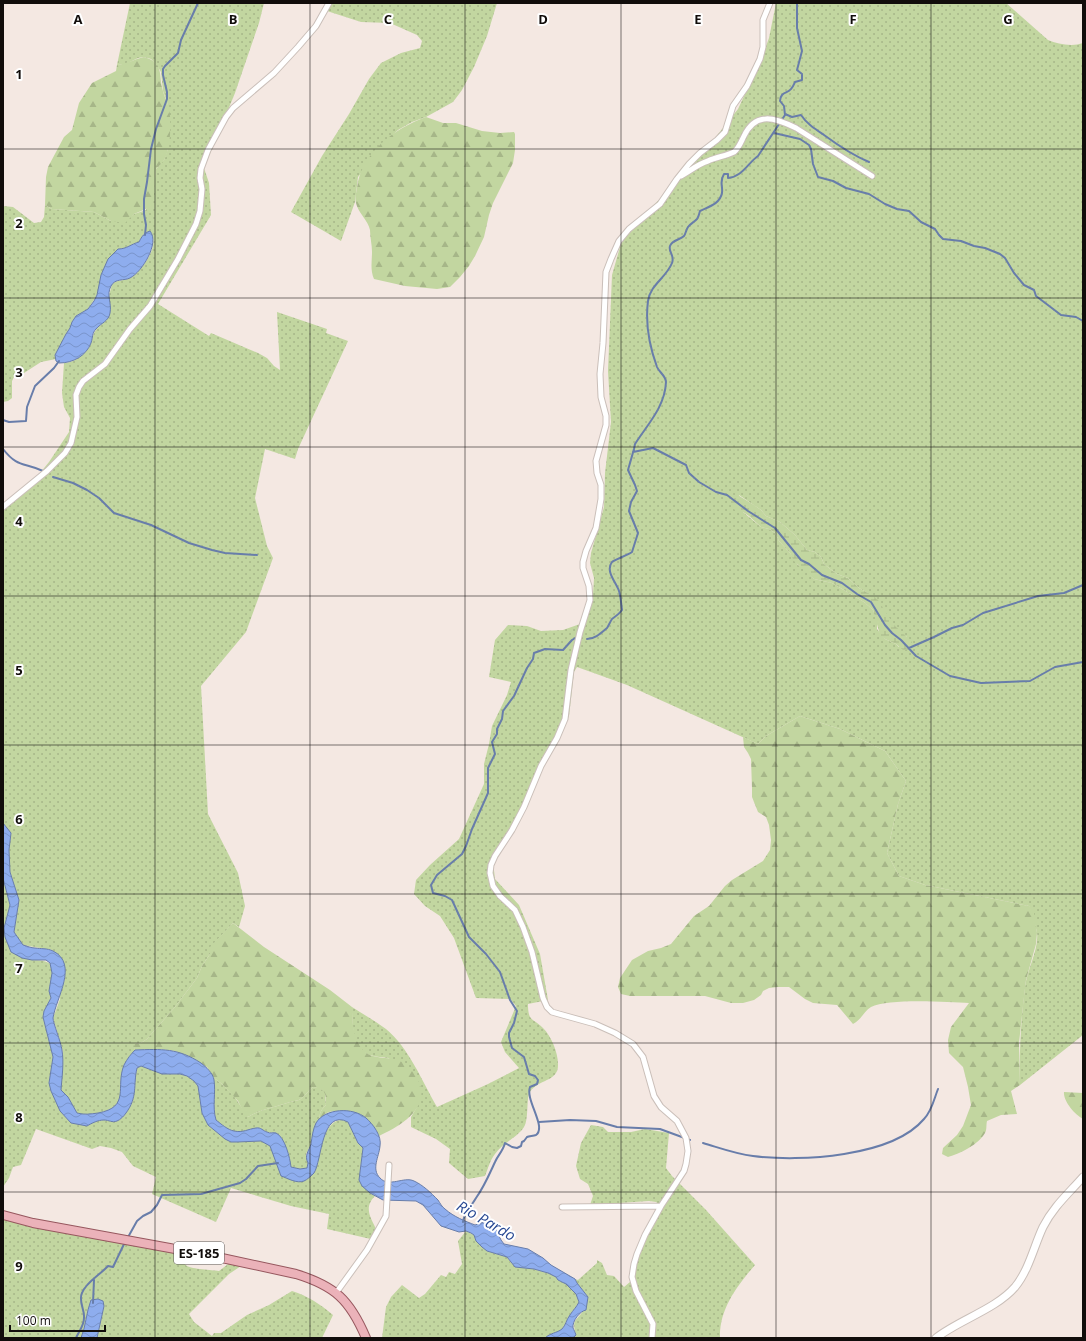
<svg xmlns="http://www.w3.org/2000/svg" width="1086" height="1341" viewBox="0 0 1086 1341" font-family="'Open Sans',sans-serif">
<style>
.grass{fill:url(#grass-dots);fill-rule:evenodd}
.forest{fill:url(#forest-firs)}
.wetland{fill:url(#wetland-marsh)}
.water{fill:url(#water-waves);stroke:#687daa}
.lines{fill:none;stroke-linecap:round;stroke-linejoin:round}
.stream{stroke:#687daa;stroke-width:2}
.street-casing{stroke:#cabfb9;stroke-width:7}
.secondary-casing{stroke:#cabfb9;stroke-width:9}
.primary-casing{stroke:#96575e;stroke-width:10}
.street{stroke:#fff;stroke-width:5}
.secondary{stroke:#fff;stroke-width:7}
.primary{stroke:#ebb2b9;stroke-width:8}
.grid{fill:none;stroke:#110d0b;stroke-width:1;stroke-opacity:0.55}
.labels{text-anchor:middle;stroke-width:4;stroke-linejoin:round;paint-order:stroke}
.shield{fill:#fff;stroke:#585654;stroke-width:1}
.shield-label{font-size:13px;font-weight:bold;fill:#110d0b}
.water-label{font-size:15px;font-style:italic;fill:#274893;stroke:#fff}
.grid-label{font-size:13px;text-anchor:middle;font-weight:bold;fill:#110d0b;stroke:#fff;stroke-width:4;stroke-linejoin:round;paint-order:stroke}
</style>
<defs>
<pattern id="grass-dots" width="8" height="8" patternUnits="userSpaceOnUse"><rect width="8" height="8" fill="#c2d6a0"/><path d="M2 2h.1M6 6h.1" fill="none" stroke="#a6b688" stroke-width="1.8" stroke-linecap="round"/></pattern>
<pattern id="forest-firs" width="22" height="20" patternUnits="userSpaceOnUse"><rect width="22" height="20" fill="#c2d6a0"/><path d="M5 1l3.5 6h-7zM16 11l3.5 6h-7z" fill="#a6b688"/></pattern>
<pattern id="wetland-marsh" width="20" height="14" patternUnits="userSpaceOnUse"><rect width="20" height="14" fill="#c2d6a0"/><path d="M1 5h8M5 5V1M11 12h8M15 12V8" fill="none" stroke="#a6b688"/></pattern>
<pattern id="water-waves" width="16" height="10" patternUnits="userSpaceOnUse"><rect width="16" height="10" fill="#8eadee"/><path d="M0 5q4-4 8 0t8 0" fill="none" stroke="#7994cb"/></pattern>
</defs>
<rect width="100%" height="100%" fill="#f4e8e2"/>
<path class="grass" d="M130,3H264L259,23L235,93L204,168L209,183L211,215L158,304L209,336L211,333L258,353L267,358L274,366L280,370L277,312L327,329L326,333L348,341L298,449L295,459L265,449L255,498L267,546L273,558L246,632L201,686L208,814L238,873L245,906L239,927L233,923L211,947L210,954L202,966L197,978L175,1007L147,1039L141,1043L134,1044L135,1050C131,1054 127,1059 124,1065C115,1087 131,1107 98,1113C91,1114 84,1115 77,1113L68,1097L60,1090L63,1066V1052L53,1018L60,999V992L65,979V969L62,959L52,950L23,945L14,932L19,900L10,872L9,850L11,833L3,823V506L36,478L49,462L69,432L70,418L64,407L62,393L64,363C75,363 87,353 91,343C94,334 93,331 102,324L112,284C118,279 126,281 132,277C143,269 161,244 150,232C144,233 142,235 139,242C131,244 127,249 118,249L99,287L97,295L88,309L76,316L72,322L70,328L66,334L55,355L56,359L41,362L24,373L14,377L12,381V398L8,401L3,402V206L13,207L34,223L41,222L44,217L45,205L52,209L94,212L111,221L126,220L134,214L146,210L155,178L156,169L164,160L168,149V105L163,91L161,72L156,64L151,59L144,57L138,58L126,64L117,65Z
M330,3H497L487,36L474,67L462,90L453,102L426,117L412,122L398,130L388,139L358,177L355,202L341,241L291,212L322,156L349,114L369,79L381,63L401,53L420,48L422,41L417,35L390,23L361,22L327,11Z
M776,3H1006L1048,40C1058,44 1072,47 1083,43V1035L1020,1085C1019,1052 1021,1019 1025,987C1027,970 1039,949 1037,933C1036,924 1031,915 1029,906L925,885L899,876L887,853L898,804L906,781L885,751L840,729L800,716L766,736L758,744L627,685L577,667L574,672L569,716L566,722L546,756L534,786L493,862L495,879L519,905L540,954L548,1000L528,1004C528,1022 533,1018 543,1028C551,1036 558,1052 558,1064C559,1082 538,1079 530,1092C526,1097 529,1120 524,1127C517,1138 502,1143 495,1154C490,1160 488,1169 485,1176L468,1179L449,1163L450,1149L436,1139L411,1127V1117L417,1107L389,1058C381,1057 371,1057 364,1052C352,1042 352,1021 352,1007C363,1014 375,1021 386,1029C409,1048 422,1081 437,1107L488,1084L519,1068L505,1052L501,1042L516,1006L510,999L476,998L454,938L440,916L425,906L414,894L416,880L430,865L459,839L484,784V764L489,744L492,726L507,695L511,682L489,677L495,640L508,625L527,626L541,631L563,630L580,624L586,618L592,603L593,595L594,578L590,563L591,553L604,507L605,473L611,422L608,371L612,275L622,240L636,222L665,194L707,148L738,109L761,60L769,38ZM739,495L761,510L766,516L780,522L795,535L807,550L815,552L821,557L824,564L829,568L837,574L848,578L859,588L868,593L899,632L907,637L899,647L896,644L885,639L877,629V621L873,610L864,602L832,583L814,579L804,568L798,565L790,553L779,541L775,533L769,529L761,527L743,512Z
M3,878L10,905L4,928L32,960C54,961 54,964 50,985C49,989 52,993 51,997C50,1004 44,1007 43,1017L53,1057L49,1083L51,1091L60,1111L71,1123L87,1126C92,1123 98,1120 104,1120C109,1120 112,1123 117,1121C120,1120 124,1116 126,1113C138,1098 133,1085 137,1068L141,1066L162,1074H180L187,1076L194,1081L198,1086L202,1113L208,1125L225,1139L237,1142L261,1141L271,1146L281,1176L314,1172C318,1157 325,1110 348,1122L358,1143L363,1148L360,1170L370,1193L375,1196C363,1208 371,1218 377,1231L375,1240L327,1229L329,1214L291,1206L231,1188L216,1222L152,1194L156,1177L133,1166L122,1152L111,1148L100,1146L92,1149L36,1129L21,1165L13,1167L9,1178L3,1187Z
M214,1078L222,1084L234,1096L248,1117C261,1109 276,1107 290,1102C293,1101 296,1101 299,1100C303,1098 309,1090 313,1087L320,1088L325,1092L326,1105C321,1110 319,1113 320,1120L316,1123L310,1146L306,1154L308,1163L307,1168L300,1169L291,1167C290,1158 285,1137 276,1133C273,1132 270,1133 267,1132C263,1131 261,1127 256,1128C248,1130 242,1133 234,1131C228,1130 221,1124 216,1120L213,1103Z
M591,1125L603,1127L608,1132H631L645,1129L669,1133L666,1168L672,1176L706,1210L755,1265C737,1286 719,1309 720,1338H573L576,1335C571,1317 577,1322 584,1309C586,1305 587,1301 588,1297L577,1283L575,1279L578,1280L597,1263V1260L602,1263L607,1275L614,1276L624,1287L630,1282H634V1269L635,1260L660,1205L656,1202L649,1201L590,1205L593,1196L588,1184L580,1179L576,1166L581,1143Z
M3,1215L172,1249C176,1255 181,1262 187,1266C192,1269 212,1270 219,1271L232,1261L241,1266L229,1274L189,1314L194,1322L212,1336L214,1333H221L247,1315L269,1305L292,1291C308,1296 320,1304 333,1315L322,1338H97L104,1306L98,1299L91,1301C86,1313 86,1326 81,1338H3Z
M466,1231L474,1235L479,1244L487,1251L507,1257L511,1263L548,1273L556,1277L558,1280L566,1284L576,1294L579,1302C576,1308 571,1312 568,1318C566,1322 565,1326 562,1329C557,1333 550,1333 545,1338H382L386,1307L391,1297L402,1285L419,1298L425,1294L441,1275L446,1277L449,1272L455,1274L462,1264L458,1241Z"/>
<path class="forest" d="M144,57C165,63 158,75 163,91C164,96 167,101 168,105C172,117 171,149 164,160C163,163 158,166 156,169L153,206L134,214L125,223L111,221L94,212L52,209L45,205L46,177L48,167L64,137L72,130L79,103L92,83L116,71L117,65C127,64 134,59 144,57Z
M426,117L443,123H456L482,131L500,133L514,132L515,134V150L513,163L493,203L489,215L484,237L475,256L469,266L460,277L450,287L437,289L405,286L374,279C370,270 372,261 372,252C372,245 370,237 370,230C368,220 358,213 356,203C355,199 356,193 357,188C361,153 395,128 426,117Z
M800,716L840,729L885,751L906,781L898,804L887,853L899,876L925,885L1029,906L1034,913L1037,933L1036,944L1026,980L1024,997L1019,1043L1020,1085L1011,1091L1017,1114L1001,1115L987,1121C986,1125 987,1130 985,1133C979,1144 960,1154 948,1157L942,1154L943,1148L957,1135L963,1126L971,1105L968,1087L963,1067L949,1053L948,1040L951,1027L969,1003C948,1002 888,998 871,1007C864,1011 862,1019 853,1024L837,1005L813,1003L805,999L789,987H778L769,988L763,991L761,995L754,1000L743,1003H731L705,996H630L621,994L618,987L620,978L632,960L648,951L661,948L671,944L694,916L709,906L725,886L732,880L763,861L770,850L771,840L769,825L766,817L758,812L752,797V788L751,759L748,753L744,747L743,737L758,744L766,736Z
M233,923L264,947L330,990L352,1007C352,1022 353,1038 363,1050C371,1060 389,1056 400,1061C408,1064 413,1071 417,1078C433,1107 401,1126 379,1136C371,1121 360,1112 342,1111C338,1111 330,1111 327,1113C324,1114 322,1118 320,1120C319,1113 321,1110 326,1105C326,1094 326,1089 313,1087C309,1090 303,1098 299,1100C296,1101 293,1101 290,1102C276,1107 261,1109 248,1117L245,1115L238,1101L222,1084L214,1078L207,1067L175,1051L159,1049L135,1050L133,1044L141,1043L147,1039L175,1007L197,978L202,966L210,954V947Z
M1064,1092L1083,1093V1119C1075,1115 1063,1101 1064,1092Z"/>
<path class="wetland" d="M736,494L754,505L761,510L766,516L780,522L795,535L807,550L815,552L821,557L824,564L829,568L837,574L848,578L859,588L872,595L878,600L894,625L912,642L913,648L911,650H903L896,644L885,639L880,635L873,610L864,602L832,583L814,579L794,561L790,553L779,541L775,533L769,529L761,527L749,516L743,512L736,511L731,506L730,500Z"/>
<path class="water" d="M150,231C160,243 142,272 130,278C124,281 115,278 111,286C106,295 112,303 110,313C109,321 101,323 96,329C92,333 93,337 91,343C86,356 73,363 59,363L56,361L55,355L66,334L70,328L72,322L76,316L88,309L94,301L97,295L101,275L108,259L118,249C127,249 131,244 139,242C142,236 144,233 150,231Z
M3,823L11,833L9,850L10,872L19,900L14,932L23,945C27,946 31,948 35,948C41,949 47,948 53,951C79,964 56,998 53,1018C53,1023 61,1042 62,1050C64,1063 62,1077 61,1090L68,1097L77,1113C84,1115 91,1114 98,1113C131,1107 115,1087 124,1065C127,1059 131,1054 135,1050C162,1049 178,1048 201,1063C206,1067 213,1073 214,1080C216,1093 212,1106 216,1120C221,1124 228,1130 234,1131C243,1133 248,1129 256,1128C261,1127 263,1131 267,1132C270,1134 274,1132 276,1133C285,1137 290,1158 291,1167L300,1169L307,1168L308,1163C304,1155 309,1151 311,1144C312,1137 313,1129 316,1123C325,1108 353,1107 366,1118C373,1124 382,1136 380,1146C379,1157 371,1169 380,1178C389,1188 404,1176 414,1181C423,1185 431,1193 438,1200C440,1203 442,1207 445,1209C454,1217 465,1221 475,1225L487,1221L494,1225L501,1240L504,1244L528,1249L543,1258L551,1265L575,1279L577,1283L588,1297L586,1310C580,1311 572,1321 573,1328C574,1330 575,1332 576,1335L573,1338H545C550,1333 557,1333 562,1329C566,1325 566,1320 570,1315C573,1310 576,1308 579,1302L576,1294L566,1284L558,1280L556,1277L548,1273L534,1269L515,1267L507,1257L487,1251L482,1247L476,1241L474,1235L471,1233L466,1231L459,1232L441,1226L423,1205L416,1201L383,1200L370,1193L362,1186L359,1180L363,1148L358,1143L348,1122C321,1108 322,1161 314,1173C312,1175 307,1180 304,1181C297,1184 287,1178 281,1176L270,1146L261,1141L237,1142H231L225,1139L208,1125L202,1113L198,1086L194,1081L187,1076L180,1074H162L141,1066L137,1068C133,1085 138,1097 126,1113C124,1116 120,1120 117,1121C112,1123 109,1120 104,1120C98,1120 92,1123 87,1126L71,1123L60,1111L51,1091L49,1083L53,1057L43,1017L44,1011L51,998L49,991L52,973L50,963L46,960H32L22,958L11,952L5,937L4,928L10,905L3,878Z
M98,1299L103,1301L104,1306L97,1338H81C86,1326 86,1313 91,1300Z"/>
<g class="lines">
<path class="stream" d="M785,114L792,117L801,115C807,124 815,129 824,135C839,146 852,155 869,162
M774,133L800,139L809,145L811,149L813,164L818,177L833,181L846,188L869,194L885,204L897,209L909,211L921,222L935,229L939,235L943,239L961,241L974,246L985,248L1000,254L1005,258L1014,273L1024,285L1034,290L1036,296L1061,315L1076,317L1083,321
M145,235L146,225L144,214V199L147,182L151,149L156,129L167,99V92L163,75V69L165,66L178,53L181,40L198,3
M3,420L9,422L26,421L27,407L35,386L54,368L59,361
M3,449C18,468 23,462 43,471
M633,452L653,448L686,465L689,473L699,482L716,492L727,495L748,511L775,528L801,560L809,564L822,575L842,583L857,594L871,602L885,625L892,633L901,640L916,656L950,676L981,683L1030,681L1055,667L1083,662
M53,477L73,483L87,490L99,498L114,513L151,525L189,543L212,550L225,553L257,555
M587,639C595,639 601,633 607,628C609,625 610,622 612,619C616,616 619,614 622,610C621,604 621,597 619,591C616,582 605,571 612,562C614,560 628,555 632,552L638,533L629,511L631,502L637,491L635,485L628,470L634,449L635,444C647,425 665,407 666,382C666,376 659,372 657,367C649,345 645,324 648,301C650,285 666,278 672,263C675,255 668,252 670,246C672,240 680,240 684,236C686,233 686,230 688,227C690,224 694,222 697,219C699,216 699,214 700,211C708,207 720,204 722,193C723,185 719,182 724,174H728V178C742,177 748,163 758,156L785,115L784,106L780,101C781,91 787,94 791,89C793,87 794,84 795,82L802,80V74L797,70L802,51L797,28V3
M909,648L934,637L952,628L963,625L983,613L1038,596L1064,593L1083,585
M539,1122L570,1120L596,1121L617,1127L660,1129L690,1140
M703,1143C720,1148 736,1154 753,1156C800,1162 892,1157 924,1119C932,1111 934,1099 938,1089
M463,1222C464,1212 471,1207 476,1198C484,1187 489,1175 495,1162C498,1155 503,1151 505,1143L512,1147L517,1148L521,1146L522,1142L524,1141L527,1137C529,1136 533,1136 536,1135C547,1127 525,1100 530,1087L537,1084L538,1080L535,1076L529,1074L524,1057L512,1048L509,1037V1033L514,1023L517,1011L510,1000L500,972L486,954L469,937L452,900L445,896L433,893L431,885L437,875L462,854L466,846L472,829L488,793V768L495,754L492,742L497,734V729L502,719L503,711L514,696L527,668L533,659L534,653L545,649L563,650L572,640L577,637
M127,1239L137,1221L143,1216L151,1212L157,1205L162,1195L201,1194L240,1183L246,1179L258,1166L278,1163
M93,1303L94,1280
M76,1338C79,1331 84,1326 84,1318C85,1310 78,1301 82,1293C86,1282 100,1275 108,1266L113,1267L125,1242"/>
<g class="street-casing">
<path id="street" d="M681,176C690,171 698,164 708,161C716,157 726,156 734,152C739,148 741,142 744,136C756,111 775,118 796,128L872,176
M3,507L47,471L65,453L71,443L77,417L76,395L79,387L83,381L105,364L130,329L150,306L178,259L196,224L200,211L202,189L200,178L201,169L208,150L226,117L233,108L274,73L298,47L316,26L329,3
M562,1207L661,1206
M336,1293L367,1250L386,1216L389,1165
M652,1338L653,1324L636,1291L632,1277L634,1264L637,1254L645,1235L661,1206L684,1171L686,1164L688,1151L686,1138L677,1121L661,1107L654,1096L643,1057L633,1044L615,1033L595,1024L559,1014L552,1012L547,1007L543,998L532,952L523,927L515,910L500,896L493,886L490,873L491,865L495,856L512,830L524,807L541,766L557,738L565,719L571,670L580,632L590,600L589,586L583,568V562L586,551L596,528L601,499V485L597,473L596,461L606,425V416L601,397L600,374L603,343L606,272L611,259L619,241L629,229L660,204L677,179L689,164L700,153L717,140L725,132L733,106L747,86L760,59L763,47V20L770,3"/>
</g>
<g class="secondary-casing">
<path id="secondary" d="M936,1338C959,1320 996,1309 1015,1287C1029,1270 1034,1246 1043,1227C1053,1207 1069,1193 1083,1177"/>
</g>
<g class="primary-casing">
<path id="primary" d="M3,1215L33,1223L208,1255L296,1274C335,1286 350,1300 366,1338"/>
</g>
<use href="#street" class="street"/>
<use href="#secondary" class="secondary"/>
<use href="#primary" class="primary"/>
</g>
<path class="grid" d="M155,3V1338M310,3V1338M465,3V1338M621,3V1338M776,3V1338M931,3V1338M3,149H1083M3,298H1083M3,447H1083M3,596H1083M3,745H1083M3,894H1083M3,1043H1083M3,1192H1083"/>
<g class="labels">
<rect class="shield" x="174" y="1242" width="50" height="22" rx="3"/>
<g class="shield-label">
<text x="199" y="1258">ES-185</text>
</g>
<g class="water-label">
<text transform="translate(486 1221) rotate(30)" y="5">Rio Pardo</text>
</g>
</g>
<g class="grid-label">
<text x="78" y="24">A</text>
<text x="233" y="24">B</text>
<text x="388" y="24">C</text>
<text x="543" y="24">D</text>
<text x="698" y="24">E</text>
<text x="853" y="24">F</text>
<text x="1008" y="24">G</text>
<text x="19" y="79">1</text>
<text x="19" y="228">2</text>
<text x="19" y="377">3</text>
<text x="19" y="526">4</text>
<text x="19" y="675">5</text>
<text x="19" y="824">6</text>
<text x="19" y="973">7</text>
<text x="19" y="1122">8</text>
<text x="19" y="1271">9</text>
</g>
<rect width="1086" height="1341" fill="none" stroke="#110d0b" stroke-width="8"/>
<path d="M10 1325v6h95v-6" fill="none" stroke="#110d0b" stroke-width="2"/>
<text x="16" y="1325" font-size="12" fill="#110d0b" stroke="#ffffff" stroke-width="3" paint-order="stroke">100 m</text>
</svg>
